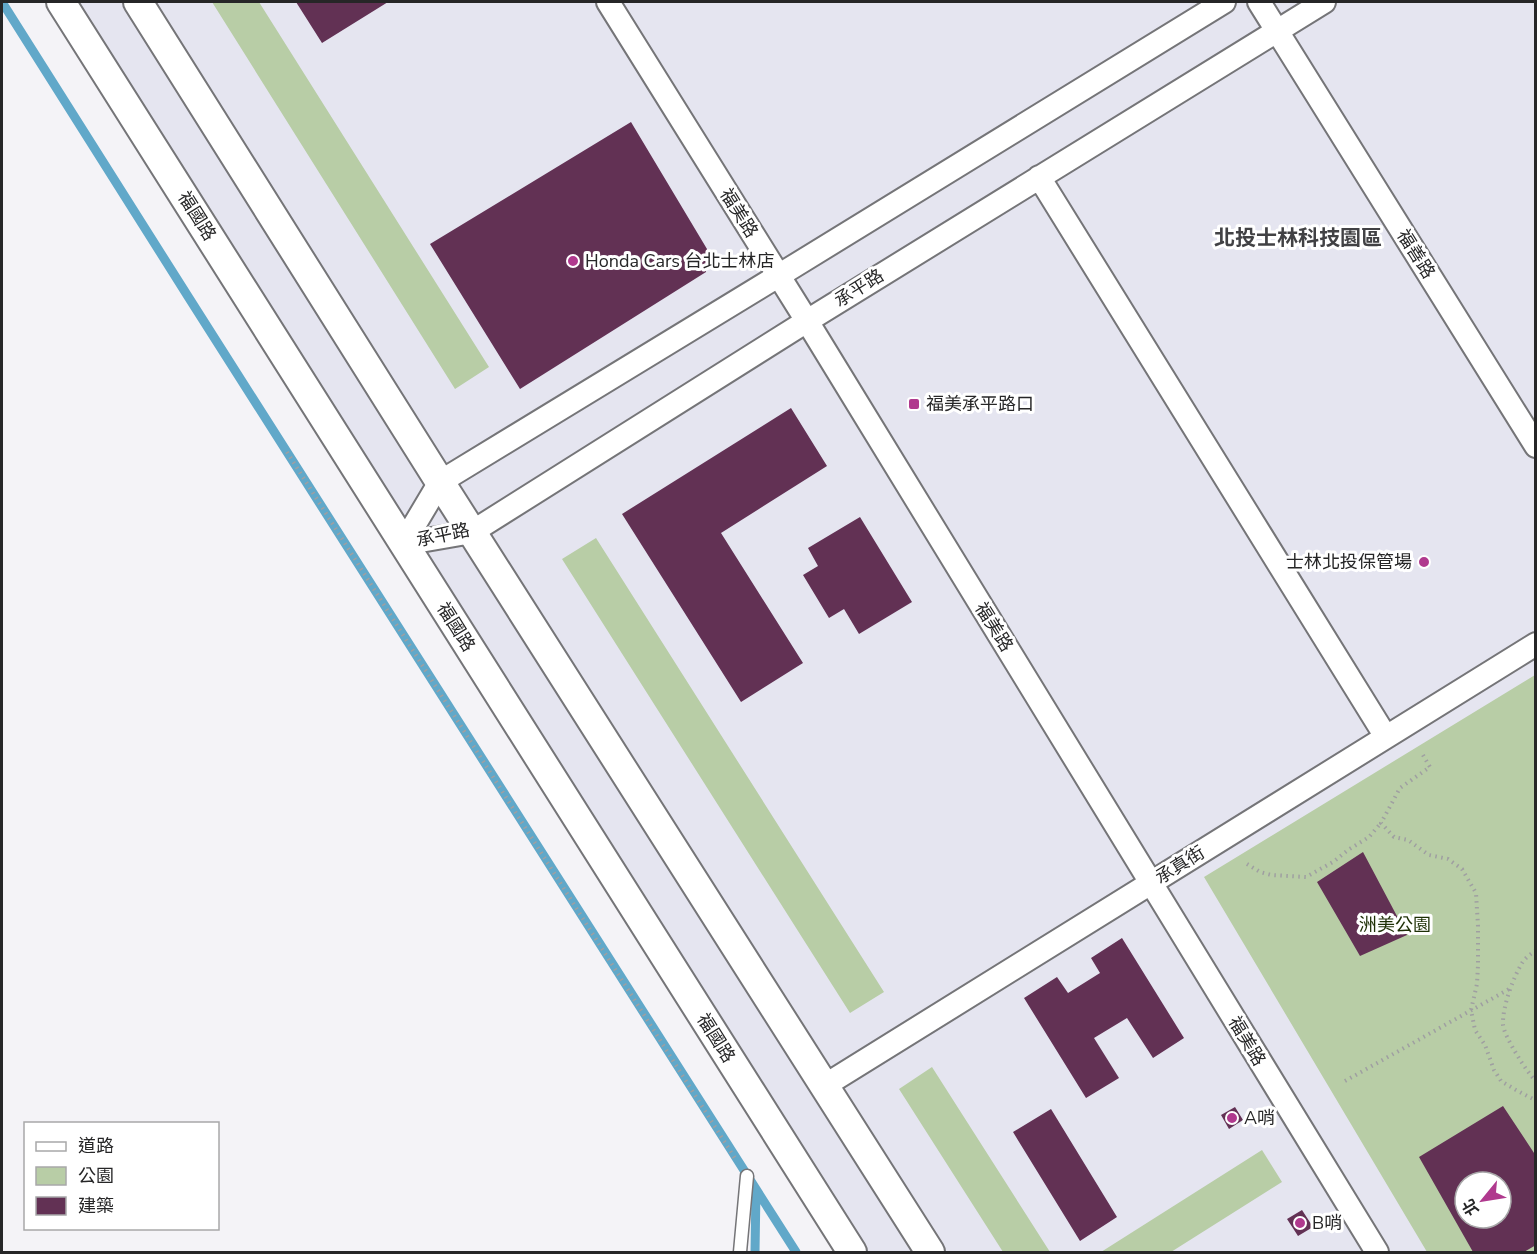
<svg xmlns="http://www.w3.org/2000/svg" width="1537" height="1254" viewBox="0 0 1537 1254" font-family="'Nunito Sans','Noto Sans TC',sans-serif">
<style>
.built{fill:#e5e5f0;fill-rule:evenodd}
.green{fill:#b8cda6;fill-rule:evenodd}
.lines{fill:none;stroke-linecap:round;stroke-linejoin:round}
.stream{stroke:#61a8c9;stroke-width:9}
.building{fill:#623154;fill-rule:evenodd}
.service-casing{stroke:#757578;stroke-width:15}
.minor-casing{stroke:#757578;stroke-width:26}
.tertiary-casing{stroke:#757578;stroke-width:32}
.path{stroke:#9f9fa1;stroke-width:4;stroke-dasharray:1.5 4.5;stroke-linecap:butt}
.service{stroke:#fff;stroke-width:12}
.minor{stroke:#fff;stroke-width:22}
.tertiary{stroke:#fff;stroke-width:28}
.poi-dot{fill:#b0398e;stroke:#fff;stroke-width:2}
.labels{text-anchor:middle;stroke-width:6;stroke-linejoin:round;paint-order:stroke}
.street-label{font-size:18px;fill:#262627;stroke:#fff}
.poi-label{font-size:18px;fill:#262627;stroke:#fff;text-anchor:start}
.park-label{font-size:18px;fill:#1d2f05;stroke:#fff}
.quarter-label{font-size:21px;font-weight:bold;fill:#414144;stroke:#fff}
</style>
<rect width="100%" height="100%" fill="#f4f3f7"/>
<path class="built" d="M54,2H1535V1252H844ZM1465,1182H1501V1218H1465Z"/>
<path class="green" d="M212,2H259L489,367L455,389Z
M596,538L884,992L850,1013L562,559Z
M1535,675V1252H1427L1204,877ZM1465,1182H1501V1218H1465Z
M932,1067L1050,1252H1003L899,1089Z
M1262,1150L1282,1182L1171,1252H1101Z"/>
<g class="lines">
<path class="stream" d="M2,2L189,298L796,1252
M755,1252L756,1189"/>
</g>
<path class="building" d="M296,2H388L322,43Z
M631,122L707,249L706,272L520,389L430,244Z
M791,408L827,466L721,533L803,663L741,702L622,514Z
M860,517L912,602L859,634L844,609L829,618L803,575L818,566L808,548Z
M1363,852L1407,935L1360,956L1317,882Z
M1122,938L1184,1038L1153,1058L1127,1018L1094,1038L1119,1078L1086,1098L1024,998L1057,977L1068,993L1100,973L1091,958Z
M1503,1106L1536,1156V1245L1524,1252H1473L1419,1157ZM1465,1182H1501V1218H1465Z
M1235,1107L1243,1120L1229,1129L1221,1115Z
M1051,1109L1117,1217L1080,1241L1013,1132Z
M1302,1210L1313,1227L1298,1236L1287,1219Z"/>
<g class="lines">
<g class="service-casing">
<path id="service" d="M740,1252L747,1176"/>
</g>
<g class="minor-casing">
<path id="minor" d="M608,2L807,321L1377,1252
M1259,2L1536,446
M1039,177L1386,737
M403,544L472,532L807,321L1324,2
M403,544L440,482L778,276L1224,2
M824,1086L1536,644"/>
</g>
<g class="tertiary-casing">
<path id="tertiary" d="M61,2L852,1252
M138,2L440,482L930,1252"/>
</g>
<path class="path" d="M287,452L736,1160
M1423,755L1430,767L1400,788L1381,823L1394,837L1408,840L1429,855L1448,859L1462,869L1476,893L1478,926V965L1477,984L1471,1010L1475,1030L1485,1045L1494,1070L1501,1081L1516,1090L1533,1099L1536,1102
M1247,864L1260,872L1271,875L1306,877L1333,862L1348,850L1369,837L1381,823
M1536,950C1531,954 1525,958 1522,963C1513,978 1502,1008 1503,1025C1504,1036 1527,1073 1536,1081
M1345,1081L1511,988"/>
<use href="#service" class="service"/>
<use href="#minor" class="minor"/>
<use href="#tertiary" class="tertiary"/>
</g>
<g class="poi-dot">
<circle cx="573" cy="261" r="6"/>
<rect x="908" y="398" width="12" height="12" rx="3"/>
<circle cx="1424" cy="562" r="6"/>
<circle cx="1232" cy="1118" r="6"/>
<circle cx="1300" cy="1223" r="6"/>
</g>
<g class="labels">
<g class="street-label">
<text transform="translate(739 213) rotate(58)" y="6">福美路</text>
<text transform="translate(197 216) rotate(58)" y="6">福國路</text>
<text transform="translate(1416 254) rotate(58)" y="6">福善路</text>
<text transform="translate(859 288) rotate(-32)" y="6">承平路</text>
<text transform="translate(443 535) rotate(-12)" y="6">承平路</text>
<text transform="translate(456 627) rotate(58)" y="6">福國路</text>
<text transform="translate(994 627) rotate(58)" y="6">福美路</text>
<text transform="translate(1180 865) rotate(-32)" y="6">承真街</text>
<text transform="translate(716 1038) rotate(58)" y="6">福國路</text>
<text transform="translate(1247 1041) rotate(59)" y="6">福美路</text>
</g>
<g class="poi-label">
<text x="585" y="267">Honda Cars 台北士林店</text>
<text x="926" y="410">福美承平路口</text>
<text x="1412" y="568" text-anchor="end">士林北投保管場</text>
<text x="1244" y="1124">A哨</text>
<text x="1312" y="1229">B哨</text>
</g>
<g class="park-label">
<text x="1395" y="931">洲美公園</text>
</g>
<g class="quarter-label">
<text x="1298" y="245">北投士林科技園區</text>
</g>
</g>
<rect width="1537" height="1254" fill="none" stroke="#262627" stroke-width="6"/>
<rect x="24" y="1122" width="195" height="108" fill="#ffffff" stroke="#a8a8a9" stroke-width="1.5"/>
<rect x="36" y="1142" width="30" height="9" fill="#ffffff" stroke="#a8a8a9" stroke-width="1.5"/>
<text x="78" y="1152" font-size="18" fill="#262627">道路</text>
<rect x="36" y="1167" width="30" height="18" fill="#b8cda6" stroke="#a8a8a9" stroke-width="1.5"/>
<text x="78" y="1182" font-size="18" fill="#262627">公園</text>
<rect x="36" y="1197" width="30" height="18" fill="#623154" stroke="#a8a8a9" stroke-width="1.5"/>
<text x="78" y="1212" font-size="18" fill="#262627">建築</text>
<g transform="translate(1483 1200) rotate(240)"><circle r="28" fill="#ffffff" stroke="#a8a8a9" stroke-width="1.5"/>
<path d="M0-4.5L10 22L0 15L-10 22Z" fill="#b0398e"/>
<text y="-9" font-size="16" font-weight="bold" text-anchor="middle" fill="#262627">北</text>
</g>
</svg>
